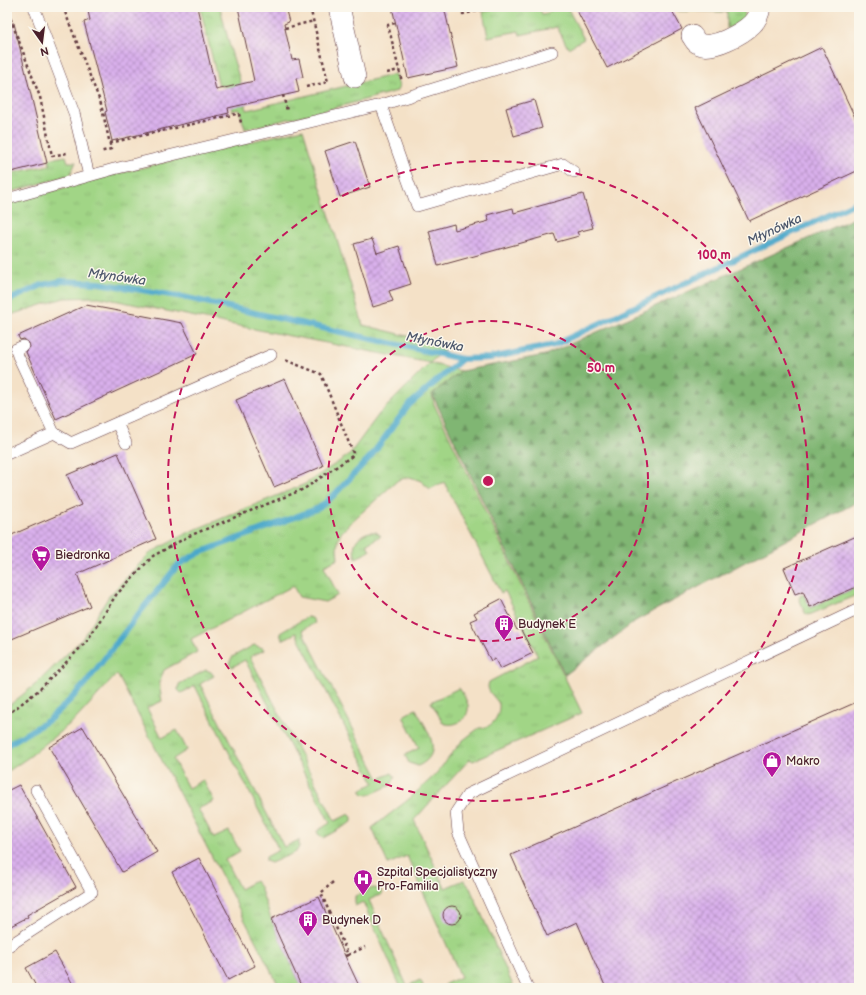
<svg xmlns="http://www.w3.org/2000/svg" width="866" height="995" viewBox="0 0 866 995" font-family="'Balsamiq Sans',sans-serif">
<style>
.grass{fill:url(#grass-tufts);stroke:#767a58}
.forest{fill:url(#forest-firs);stroke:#656a4f}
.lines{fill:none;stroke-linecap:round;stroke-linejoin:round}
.stream{stroke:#4ca8ca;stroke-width:6}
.building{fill:url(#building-cross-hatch)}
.service-casing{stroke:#643c42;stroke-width:12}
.minor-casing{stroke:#643c42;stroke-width:22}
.path{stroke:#643c42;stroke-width:2.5;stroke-dasharray:3 3;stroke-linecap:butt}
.service{stroke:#fff;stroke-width:11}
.minor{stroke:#fff;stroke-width:21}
.ring{fill:none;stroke:#c2185b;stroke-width:2;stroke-dasharray:7 5}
.labels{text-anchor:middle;stroke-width:3;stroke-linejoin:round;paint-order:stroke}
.poi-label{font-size:12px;fill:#4a1f2b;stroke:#fbf7ec;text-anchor:start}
.water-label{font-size:13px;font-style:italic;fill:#4b566b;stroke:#fbf7ec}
.centre{fill:#c2185b;stroke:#fbf7ec;stroke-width:2}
.ring-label{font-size:12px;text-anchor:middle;font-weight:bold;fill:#c2185b;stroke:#fbf7ec;stroke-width:3;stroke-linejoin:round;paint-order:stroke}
</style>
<defs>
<pattern id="grass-tufts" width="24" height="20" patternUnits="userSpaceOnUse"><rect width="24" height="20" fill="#a1d586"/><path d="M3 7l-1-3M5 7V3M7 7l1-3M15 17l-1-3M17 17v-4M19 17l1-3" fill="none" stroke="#8cb674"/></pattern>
<pattern id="forest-firs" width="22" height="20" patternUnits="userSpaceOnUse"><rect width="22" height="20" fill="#80b673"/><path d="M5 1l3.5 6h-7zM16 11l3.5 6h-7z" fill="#6b935f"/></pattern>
<pattern id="building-cross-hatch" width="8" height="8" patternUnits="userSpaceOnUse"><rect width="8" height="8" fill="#d9b0ec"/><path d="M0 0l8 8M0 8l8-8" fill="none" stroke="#b28fbf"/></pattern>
</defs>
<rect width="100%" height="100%" fill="#fbf7ec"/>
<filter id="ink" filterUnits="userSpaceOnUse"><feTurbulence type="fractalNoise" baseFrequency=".025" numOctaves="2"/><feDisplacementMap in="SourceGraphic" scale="8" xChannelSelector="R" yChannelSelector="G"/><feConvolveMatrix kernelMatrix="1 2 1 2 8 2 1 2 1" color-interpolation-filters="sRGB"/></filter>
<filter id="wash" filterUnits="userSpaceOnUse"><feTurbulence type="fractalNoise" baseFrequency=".012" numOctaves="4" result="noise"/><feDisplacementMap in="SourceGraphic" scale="16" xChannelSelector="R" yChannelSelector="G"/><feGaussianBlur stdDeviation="0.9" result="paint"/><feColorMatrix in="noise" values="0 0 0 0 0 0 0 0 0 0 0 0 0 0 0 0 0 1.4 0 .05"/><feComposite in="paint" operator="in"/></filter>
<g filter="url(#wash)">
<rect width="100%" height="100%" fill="#f4e1c7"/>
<path class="grass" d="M200,7H220L231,51L242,87L247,110L396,74L399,87L397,91L323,111L245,129L239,109L232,111L225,86H219Z
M507,7H539L542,14L550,12L549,7H567L584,39L568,48L557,27L520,35L519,31L488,37L483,12Z
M675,7H744L745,19L727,29V12L677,11Z
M303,129L363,325L448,346L430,363L461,371L432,394L434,404L582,713L473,761L470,759L414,820L445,888L464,880L470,888L514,988L446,987L445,984L461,977L407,856L388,864L372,828L409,799L435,775L462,741L479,728C492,729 500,716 499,704C495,696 485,692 489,682L538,656L505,591L501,593L444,482L430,489L421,481L410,477L398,480L350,523L341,533L338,540L337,549L338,559L324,566L338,595L325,602L299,597L293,586L191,639L197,652L164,670L159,684L162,701L147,708L162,738L177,730L187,750L173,759L188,788L203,780L214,801L198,809L214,838L229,831L240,851L225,860L240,889L255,881L260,887L271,919L302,988H280L117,674L77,718L29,757L7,772V707L36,684L82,639L109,596L150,553L189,532L305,484L349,455L379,414L430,363L254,329L99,297L64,298L7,316V203L112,175Z
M66,156L68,162H76L70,175L7,193V174L50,165L49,159Z
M370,532H376L381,536L367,544L370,551L356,558C351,545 357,535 370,532Z
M859,586V594L809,615L805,613L799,598L801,595H804L810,608Z
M307,617L312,618L315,623L302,630L379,779L392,773L395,777L391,785L369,795L363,794L360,790L374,783L296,633L282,640L280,633Z
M254,645L263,648L264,650L250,657L335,821L349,814L352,817V822L323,838L318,834L317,831L330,823L245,660L232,667L229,664L232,657Z
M206,670L211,672L214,676L200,684L284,847L299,840V847L296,852L271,863L266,861V857L279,850L195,686L181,693L178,690L179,684Z
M459,688C463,693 466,699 468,705C470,719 455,728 443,723L431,702Z
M416,709C426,729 446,753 418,766L409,763L405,755L419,748L403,716Z
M373,888L380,889L382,894L369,900L407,986L420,980L423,985L422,988H401L363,902L355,906V896Z"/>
<path class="forest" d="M859,216V501L637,620L565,675L432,394L461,371L545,355Z"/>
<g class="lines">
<path class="stream" d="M7,301L42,285L62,281L99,283L183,297L462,359L490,358L554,345L859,201
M7,745L49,720L71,699L85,684L140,612L179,564L199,553L319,508L334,495L371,456L409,405L462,359"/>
</g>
<g id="blocks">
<path class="building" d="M87,7H197L216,90L254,81L238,7H285L289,22L284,24L292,60L299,59L303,77L296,78L299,92L228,108L229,113L112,141L105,112L107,111L84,22L90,20Z
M392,7H444L458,67L408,78Z
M575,7H670L682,29L607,68Z
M14,23L47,163L7,173V24Z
M822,47L859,126V170L749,221L695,108Z
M534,100L542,128L514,136L506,108Z
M355,141L370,187L340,197L325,151Z
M583,194L593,228L577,232L579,236L557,242L554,234L438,266L429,231L454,224L455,230L489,221L487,215L513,208L514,213Z
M372,239L377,253L399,246L411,284L389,291L393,301L373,307L354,244Z
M86,305L182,323L197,354L56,419L26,352L30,347L29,343L24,339L20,340L18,336Z
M285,379L323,466L274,487L236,400Z
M118,453L156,539L77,574L90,606L7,641V537L81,505L67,475Z
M859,535V586L810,607L803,591L795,594L784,568Z
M501,599L517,630L520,628L533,653L500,669L495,659L491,661L470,621L477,618L474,613Z
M859,701V988H606L577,922L547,936L511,855Z
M83,727L157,852L122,872L49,747Z
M19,785L76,887L27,915L28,917L7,928V791Z
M199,858L255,966L228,980L172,872Z
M319,897L345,956L360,988H302L271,919Z
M443 915a9 9 0 1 1 18 0a9 9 0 1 1-18 0Z
M55,952L75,988H37L26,968Z"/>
</g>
</g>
<g filter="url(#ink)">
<use href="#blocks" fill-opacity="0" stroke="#643c42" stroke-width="1"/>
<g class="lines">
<g class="service-casing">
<path id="service" d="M34,7L74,113L89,176
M381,105L552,52
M7,199L114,169L381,105L417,206L563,164L574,172
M23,346L16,349L18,356L54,433L71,443L271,355
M117,423L126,443
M7,454L54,433
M7,947L92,892L36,790
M528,988L458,832L456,812L468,794L859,609"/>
</g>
<g class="minor-casing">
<path id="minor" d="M339,7L355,77
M692,36C694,38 695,42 698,43C710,52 743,33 752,24C757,19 759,14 760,7"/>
</g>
<path class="path" d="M7,7L11,20L40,97L52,156L67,153
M63,7L101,104L111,149L100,152
M462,7L463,14L495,7
M545,7L546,12
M395,23L388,25L402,82
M285,28L314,21
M387,73L399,70
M306,87L328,82L310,7
M283,95L287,111
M110,143L236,114H239L241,123
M7,715L40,689L87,641L116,595L153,556L189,536L304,489L352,456L353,453L321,374L285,360
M333,882L321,893L348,955L345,956
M348,955L365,947"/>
<use href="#service" class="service"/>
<use href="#minor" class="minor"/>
</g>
</g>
<g class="ring">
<circle cx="488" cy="481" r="160"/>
<circle cx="488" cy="481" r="320"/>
</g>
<defs>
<g id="supermarket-pin" transform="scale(1)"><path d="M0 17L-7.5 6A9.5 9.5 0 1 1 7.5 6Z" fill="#b5179e" stroke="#fbf7ec"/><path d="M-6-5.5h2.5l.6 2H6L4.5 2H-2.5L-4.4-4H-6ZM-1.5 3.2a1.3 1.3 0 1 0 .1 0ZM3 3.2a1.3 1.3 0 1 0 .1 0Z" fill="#fff"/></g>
<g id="building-pin" transform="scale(1)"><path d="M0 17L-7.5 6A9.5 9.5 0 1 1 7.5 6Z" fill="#b5179e" stroke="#fbf7ec"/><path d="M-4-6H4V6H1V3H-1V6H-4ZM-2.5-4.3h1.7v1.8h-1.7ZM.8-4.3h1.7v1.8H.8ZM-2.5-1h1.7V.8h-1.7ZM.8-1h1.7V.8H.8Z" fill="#fff"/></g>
<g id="shop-pin" transform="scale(1)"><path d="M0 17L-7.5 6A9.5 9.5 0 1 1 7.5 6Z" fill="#b5179e" stroke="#fbf7ec"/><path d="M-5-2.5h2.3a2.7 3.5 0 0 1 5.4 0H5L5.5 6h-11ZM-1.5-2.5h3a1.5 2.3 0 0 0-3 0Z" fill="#fff"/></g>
<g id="hospital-pin" transform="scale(1)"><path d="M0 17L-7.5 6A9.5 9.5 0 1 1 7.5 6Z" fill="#b5179e" stroke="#fbf7ec"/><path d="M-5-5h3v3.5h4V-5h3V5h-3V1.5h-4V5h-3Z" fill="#fff"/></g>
</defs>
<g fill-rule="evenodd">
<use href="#supermarket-pin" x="41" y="555"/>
<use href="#building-pin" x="504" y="624"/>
<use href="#shop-pin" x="772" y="761"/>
<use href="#hospital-pin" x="363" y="879"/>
<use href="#building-pin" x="308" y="920"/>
</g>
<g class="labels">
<g class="poi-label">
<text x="55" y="559">Biedronka</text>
<text x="518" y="628">Budynek E</text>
<text x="786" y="765">Makro</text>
<text x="377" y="876">Szpital Specjalistyczny<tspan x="377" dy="14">Pro-Familia</tspan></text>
<text x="322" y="924">Budynek D</text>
</g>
<g class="water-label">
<text transform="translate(774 229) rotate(-25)" y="5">Młynówka</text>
<text transform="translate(117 276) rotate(8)" y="5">Młynówka</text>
<text transform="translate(435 341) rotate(11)" y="5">Młynówka</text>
</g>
</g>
<circle cx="488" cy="481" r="6" class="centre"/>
<g class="ring-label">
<text x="714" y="259">100 m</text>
<text x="601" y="372">50 m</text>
</g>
<rect width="866" height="995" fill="none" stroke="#fbf7ec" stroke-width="24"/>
<g transform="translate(42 42) rotate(166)" stroke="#fbf7ec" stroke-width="3" paint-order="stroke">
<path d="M0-3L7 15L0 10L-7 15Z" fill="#4a1f2b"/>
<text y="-6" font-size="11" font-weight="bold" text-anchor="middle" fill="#4a1f2b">N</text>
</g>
</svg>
